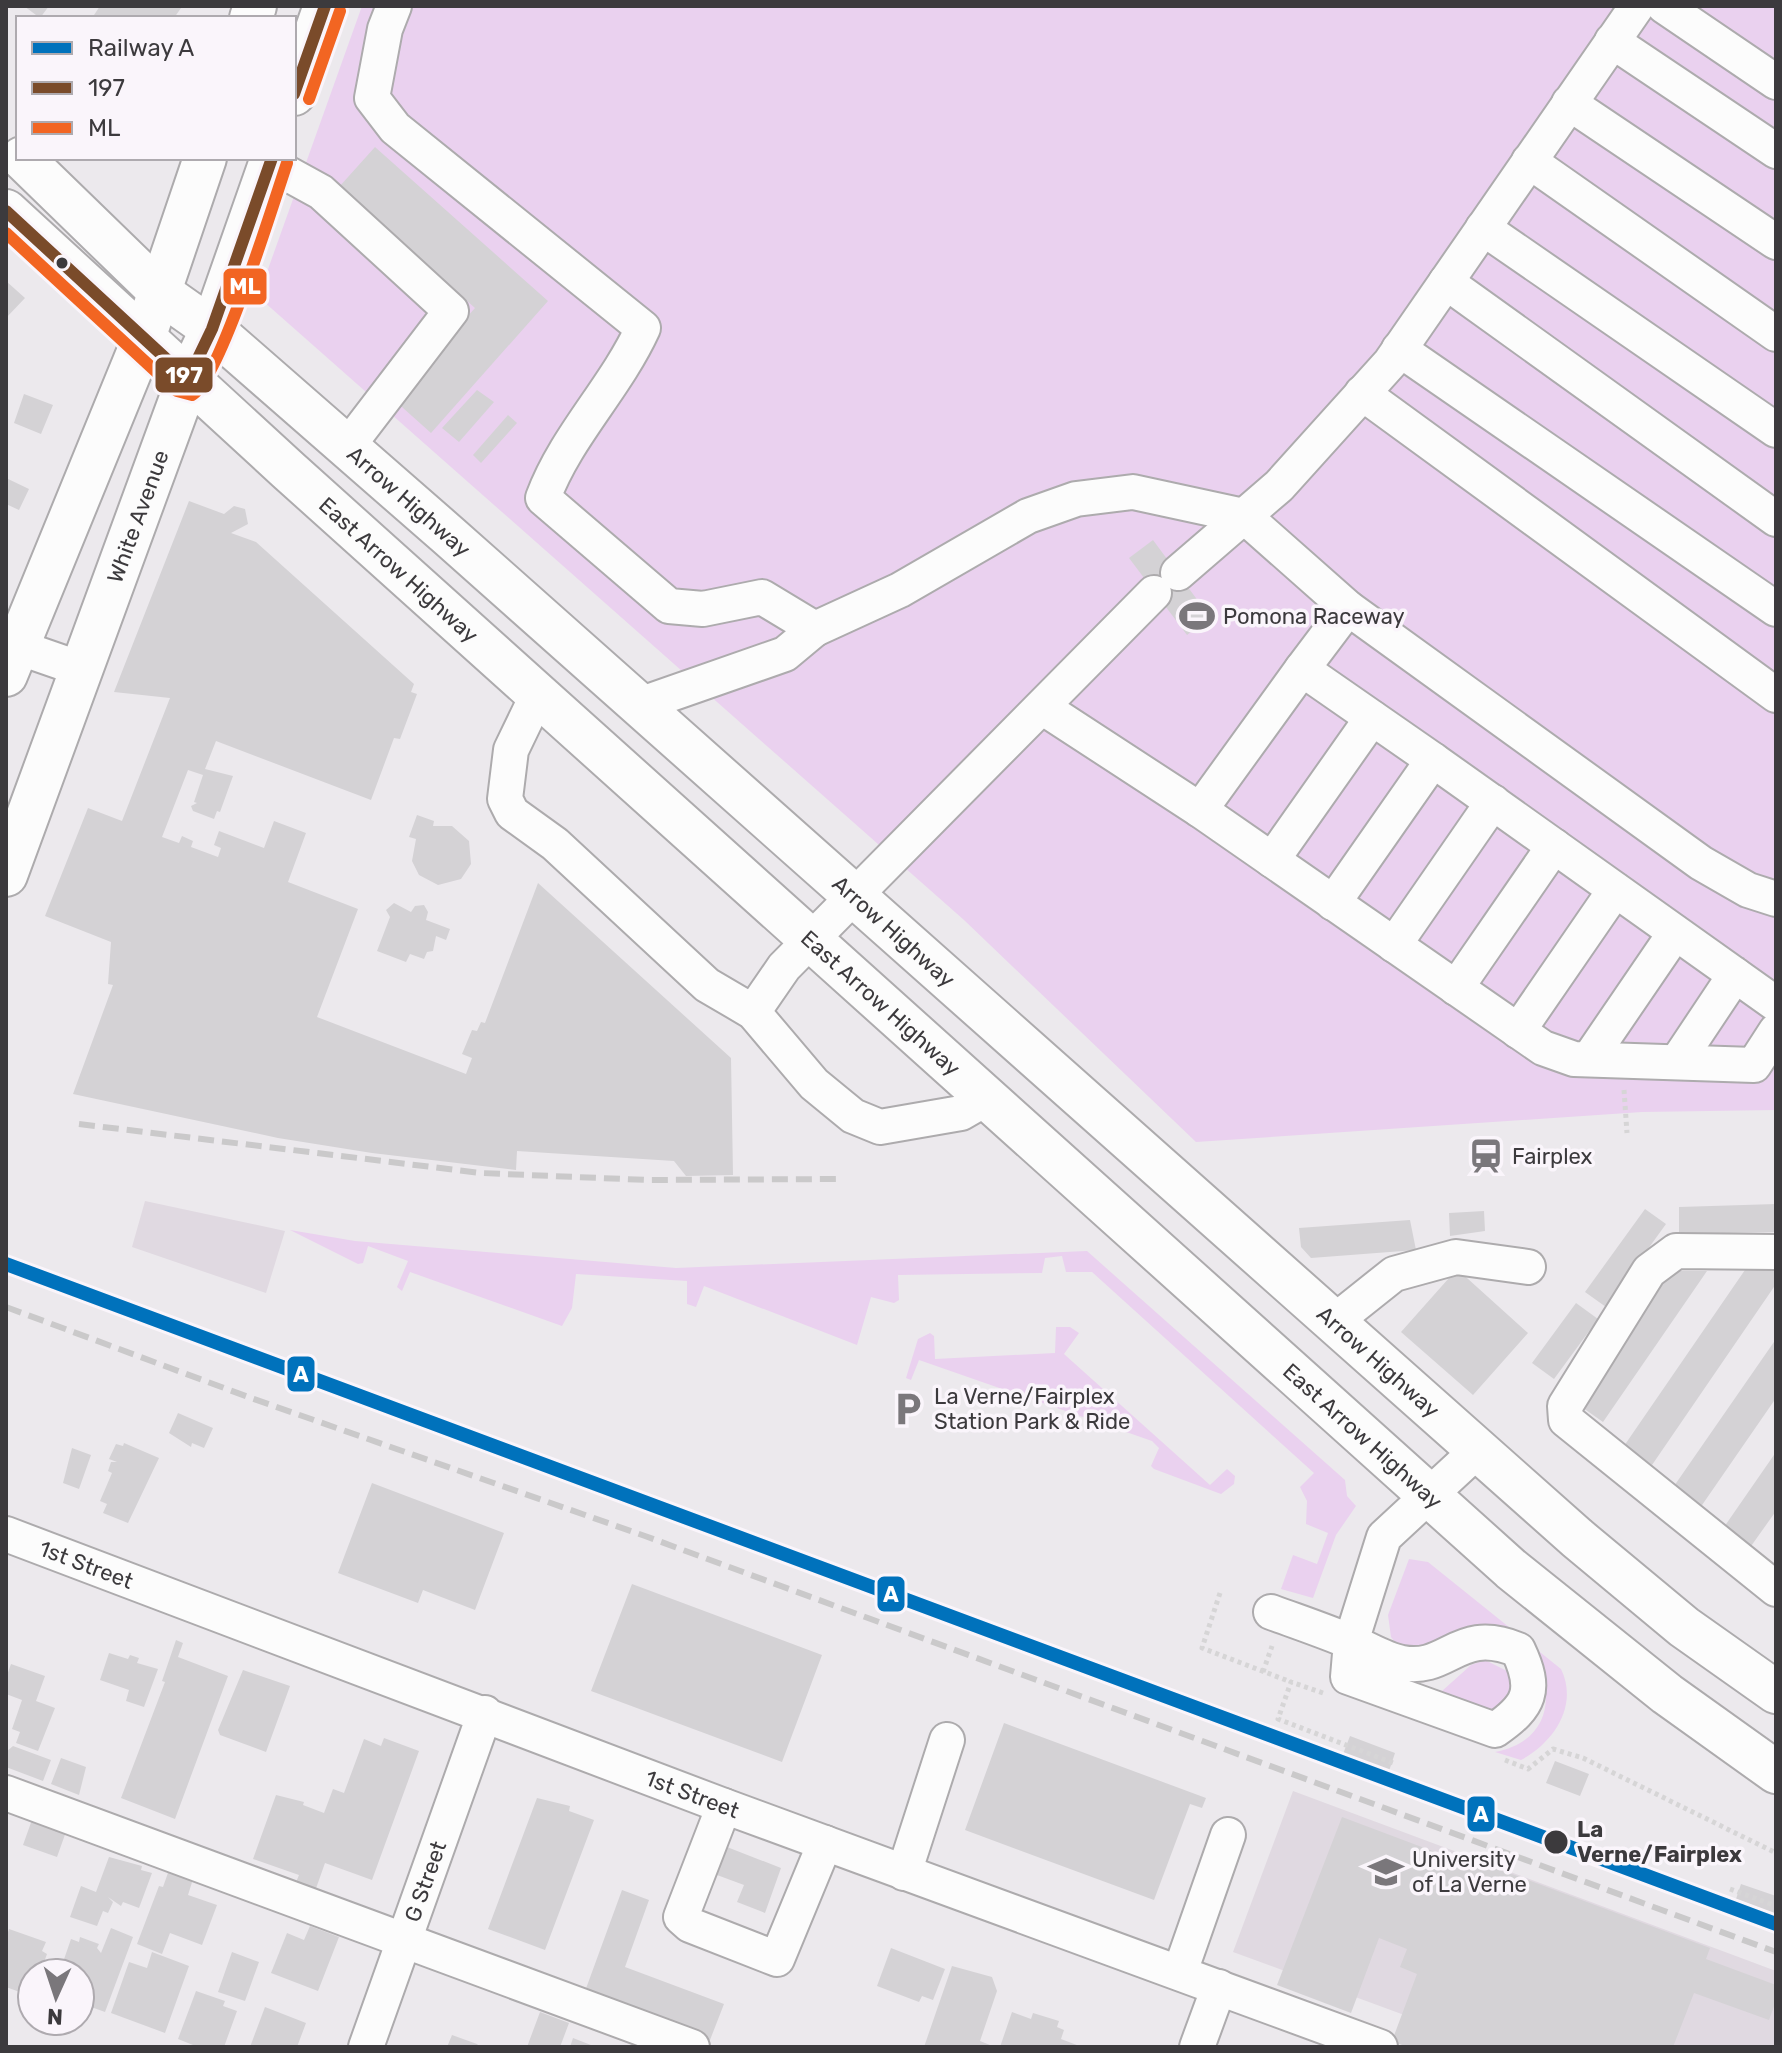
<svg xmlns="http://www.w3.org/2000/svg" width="1782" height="2053" viewBox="0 0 1782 2053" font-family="Rubik,sans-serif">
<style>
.built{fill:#e0d9e1}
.green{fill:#ead1ef}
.building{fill:#d4d2d5}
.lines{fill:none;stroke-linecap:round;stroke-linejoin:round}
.minor-casing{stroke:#adabad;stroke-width:38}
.major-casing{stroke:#adabad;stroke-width:46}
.path{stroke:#d6d5d6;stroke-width:5;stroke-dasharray:4 4;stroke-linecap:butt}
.minor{stroke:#fcfcfc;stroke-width:34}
.major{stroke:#fcfcfc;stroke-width:42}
.rail{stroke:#cac9ca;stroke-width:6;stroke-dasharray:16 8;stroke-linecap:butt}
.bus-1-casing{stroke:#faf5fb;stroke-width:18}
.bus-2-casing{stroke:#faf5fb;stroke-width:18}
.bus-1{stroke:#7a4b2a;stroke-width:12}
.bus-2{stroke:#f26522;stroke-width:12}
.rail-1-casing{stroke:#faf5fb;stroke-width:20}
.rail-1{stroke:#0072bc;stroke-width:14}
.bus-dot{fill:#3c3a3d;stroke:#faf5fb;stroke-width:3}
.labels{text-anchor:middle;stroke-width:7;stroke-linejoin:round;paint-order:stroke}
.street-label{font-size:22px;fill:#3c3a3d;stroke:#faf5fb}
.poi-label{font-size:22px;fill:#3c3a3d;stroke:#faf5fb;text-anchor:start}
.stop-label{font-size:22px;font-weight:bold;fill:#3c3a3d;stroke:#faf5fb;text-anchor:start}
.line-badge{stroke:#faf5fb;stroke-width:3}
.badge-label{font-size:22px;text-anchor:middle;font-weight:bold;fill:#fff}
</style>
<rect width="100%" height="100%" fill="#ece9ed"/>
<path class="built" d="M145,1201L285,1231L266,1293L132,1247Z
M1293,1791L1776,1971V2047H1491L1233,1952Z"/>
<path class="green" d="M362,6H1776V1110L1642,1112L1196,1142L964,920L263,301L262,286Z
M290,1230L355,1241L676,1268L1087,1251L1345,1480L1347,1496L1356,1506L1336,1535L1313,1598L1281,1589L1293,1555L1317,1564L1328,1533L1306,1524L1307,1501L1300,1487L1314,1473L1092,1272H1066L1062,1256L1045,1258L1042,1273L898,1275L899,1300L894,1303L871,1297L857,1345L704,1286L696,1307L687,1304V1281L576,1274L572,1308L562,1326L410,1272L402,1291L397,1287L408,1261L368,1246L363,1263L358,1264Z
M1056,1327H1070L1079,1333L1064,1354L1210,1485L1227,1469L1235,1476L1234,1484L1221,1494L1154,1469L1151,1466L1159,1448L1152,1441L919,1360L911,1380L906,1378L918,1339L930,1333L934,1336L935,1359L1055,1353Z
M1409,1559L1428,1562L1561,1669C1579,1706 1553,1743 1521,1760L1495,1752C1550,1742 1558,1692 1531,1651L1425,1654L1397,1645L1391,1637L1388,1615Z
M1485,1660L1509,1672L1516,1688L1495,1721L1418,1685L1442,1691L1471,1665Z"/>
<path class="building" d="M24,6H49L40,18Z
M100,6H178L181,8L174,18H92Z
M375,147L548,301L431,433L393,399L475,308L339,187Z
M6,281L25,298L6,318Z
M477,390L494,402L459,442L442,428Z
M24,394L53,405L41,434L14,423Z
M508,415L517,423L481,463L473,455Z
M6,478L29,489L19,510L6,504Z
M189,501L224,514L234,506L245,509L248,524L231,533L256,542L414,684L411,692L417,694L400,739L394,738L371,800L216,741L205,769L233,776L220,812L217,811L214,819L193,811L191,806L197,803L194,802L203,775L188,770L162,837L179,843L182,836L193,841L191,847L218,857L221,848L214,845L219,831L264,848L274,821L306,833L288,882L358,909L317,1017L466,1074L472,1058L462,1054L472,1030L477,1031L481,1022L485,1023L538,883L731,1058L733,1175L686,1176L674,1161L517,1151L516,1170L372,1153L278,1138L73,1094L113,985L108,984L111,942L45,916L88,808L122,821L170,698L114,692Z
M1153,540L1210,617L1187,635L1129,558Z
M417,815L434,821L433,826H452L469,841L471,864L461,879L438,885L419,875L412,861L416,839L409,837Z
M394,903L411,912L415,906L424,905L428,912L426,920L450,929L446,940L436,936L433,951L427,952L424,959L410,954L406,962L377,951L390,917L386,910Z
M1776,1204V1232L1679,1234V1207Z
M1645,1209L1666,1224L1606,1307L1585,1292Z
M1484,1211L1485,1231L1450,1236L1449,1213Z
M1410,1220L1416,1250L1311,1258L1301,1247L1299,1228Z
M1747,1267H1776V1284L1652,1465L1624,1446Z
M1457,1269L1528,1333L1473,1395L1401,1332Z
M1670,1271H1707L1603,1422L1576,1403Z
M1576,1303L1598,1319L1554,1379L1532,1363Z
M1776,1339V1398L1700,1508L1672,1489Z
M178,1413L213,1428L204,1448L192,1443L191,1447L169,1433Z
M124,1443L159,1458L128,1523L103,1513L107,1504L100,1501L112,1473L108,1471L111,1462H117L109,1459L116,1444L123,1446Z
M72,1448L91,1455L79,1489L63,1483Z
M1776,1452V1511L1749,1549L1722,1530Z
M372,1483L504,1533L475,1610L423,1590L418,1603L338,1573Z
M632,1584L822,1655L782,1762L591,1691Z
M176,1640L183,1643L178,1657L228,1676L175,1819L121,1798L165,1682L162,1681Z
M109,1653L128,1659L130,1655L139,1658L137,1663L158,1669L144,1707L126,1701L129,1690L100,1680Z
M11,1664L45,1676L36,1701L55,1708L38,1751L16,1743L20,1732L12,1729L22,1700L6,1694V1678Z
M243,1670L290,1686L266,1752L220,1735L218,1730Z
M1004,1723L1206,1798L1202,1808L1190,1804L1154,1900L965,1830Z
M1350,1736L1395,1753L1389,1771L1343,1754Z
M384,1738L419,1751L372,1880L325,1863L314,1894L294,1887L299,1875L253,1859L276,1795L304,1802L303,1805L324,1813L333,1789L344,1793L364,1739L381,1746Z
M13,1746L51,1760L43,1781L6,1767V1752Z
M61,1758L86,1767L79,1795L51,1784Z
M1555,1761L1589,1774L1580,1796L1546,1783Z
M537,1798L570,1806L569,1811L594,1820L545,1950L488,1929Z
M33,1817L67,1829L57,1857L23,1845Z
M1342,1817L1459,1861L1461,1855L1710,1948L1706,1959L1776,1985V2001L1769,2020L1694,1993L1673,2047H1407L1392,2041L1417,1974L1400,1967L1407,1949L1379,1938L1351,2013L1277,1985Z
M727,1847L781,1868L765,1913L737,1902L744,1885L717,1875Z
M109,1857L142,1866L141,1870L152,1873L139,1908L123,1902L121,1906L108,1897L113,1902L108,1913L103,1911L97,1926L70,1917L81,1886L96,1892Z
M169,1870L193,1879L188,1895L217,1905L202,1945L170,1933L162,1954L137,1944L159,1886L163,1887Z
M1741,1884L1776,1896V1914L1736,1899Z
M622,1890L649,1900L625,1967L724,2004L710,2040L584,1994Z
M310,1926L339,1937L318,1991L271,1973L287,1933L304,1940Z
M111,1928L133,1937L105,2012L80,2003V1973H66L67,1970L61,1968L71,1939L79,1942L80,1937L99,1944L97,1948L101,1953Z
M9,1929L46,1942L42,1951L47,1954L40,1973H32L28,1995L6,1987V1938Z
M891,1948L945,1969L933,2000L922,1996L919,2002L877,1986Z
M152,1952L189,1966L165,2033L111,2013L129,1962L147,1968Z
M232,1952L259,1962L245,2001L218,1992Z
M952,1966L992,1977L997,1991L980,2041L995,2047H924Z
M196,1991L225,2001L223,2006L237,2011L224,2047H198L178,2039Z
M265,2007L306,2023L297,2047H250Z
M540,2012L569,2023L560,2047H527Z
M1012,2012L1031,2019L1033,2013L1059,2021L1057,2027L1064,2030L1061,2039L1082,2047H1000Z
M452,2035L477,2044L480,2047H447Z
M573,2038L596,2047H570Z"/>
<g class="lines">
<g class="minor-casing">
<g id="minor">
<path d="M394,6L385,29L372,98L395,128L643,328C615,389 566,436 543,498L669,606L703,609L762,597L815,629L900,590L1028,516L1076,499L1133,492L1244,516L1348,608L1701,863L1748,890L1776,899"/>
<path d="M1664,6L1776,82"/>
<path d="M1612,41L1776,151"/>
<path d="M1569,103L1776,242"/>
<path d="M1529,161L1776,334"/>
<path d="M270,164L321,192L451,311L347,447"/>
<path d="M1483,228L1776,430"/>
<path d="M1446,282L1776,519"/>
<path d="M1399,349L1776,609"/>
<path d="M1362,393L1776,695"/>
<path d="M1178,573L1279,486L1390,363L1637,6"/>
<path d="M6,643L81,669"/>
<path d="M1302,669L1348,608"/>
<path d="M538,694L511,750L505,799L512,813L555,844L707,985L753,1012L814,1084L853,1116L880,1127L961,1113L987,1098"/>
<path d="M639,705L785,654L815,629"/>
<path d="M1042,707L1200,810"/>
<path d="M1433,760L1302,669L1200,810L1543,1048L1574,1059L1754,1065L1776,1031"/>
<path d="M1272,860L1372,718"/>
<path d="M1333,903L1433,760L1776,1004"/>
<path d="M1394,945L1493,802"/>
<path d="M1456,988L1554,846"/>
<path d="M753,1012L784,967L1154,593"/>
<path d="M1518,1031L1615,890"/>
<path d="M1589,1059L1675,933"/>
<path d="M1677,1062L1735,975"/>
<path d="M1776,1252L1676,1251L1649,1271L1565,1406L1566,1420L1776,1589"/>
<path d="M1335,1321L1394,1274L1456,1257L1528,1267"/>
<path id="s1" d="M6,1534L724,1806L1380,2047"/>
<path d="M1271,1612C1298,1622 1325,1631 1351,1642C1368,1649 1385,1660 1402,1663C1449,1672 1458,1625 1518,1650C1537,1690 1530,1706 1495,1730L1348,1677L1351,1642L1384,1537L1479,1449"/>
<path d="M6,1793L692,2047"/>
<path d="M724,1806L681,1917L690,1925L777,1959L825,1843"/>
<path d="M904,1873L947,1740"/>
<path d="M1180,1972L1228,1835"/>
<path id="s2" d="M366,2047L485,1713"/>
<path d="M1197,2047L1219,1987"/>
</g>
</g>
<g class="major-casing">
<g id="major">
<path d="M251,18L255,6"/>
<path d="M294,94L325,6"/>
<path id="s3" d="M22,158L161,293L212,329L449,536L1577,1538L1684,1627L1776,1692"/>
<path id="s4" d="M6,211L288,470L1511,1569L1667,1694L1776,1772"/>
<path d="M6,675L144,338L205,158"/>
<path id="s5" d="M6,875L188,379L212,329L272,158"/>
</g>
</g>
<path class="path" d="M1624,1090L1627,1133
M1220,1593L1202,1648L1291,1682
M1263,1672L1272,1646
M1323,1693L1291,1682L1278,1719L1393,1763
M1505,1760L1528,1769L1553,1749L1583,1758L1776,1853
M1730,1889L1776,1906"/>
<use href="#minor" class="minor"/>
<use href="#major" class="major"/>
<path class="rail" d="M79,1124L481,1173L647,1180L842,1179
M6,1307L251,1398L645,1536L1776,1952"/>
<g class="bus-1-casing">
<path id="bus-1" d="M294,94L325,6
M6,211L188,379L212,329L272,158"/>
</g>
<g class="bus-2-casing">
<path id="bus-2" d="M309,99L340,11
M6,233L177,391L192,395C219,382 274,201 287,163"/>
</g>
<use href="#bus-1" class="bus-1"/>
<use href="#bus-2" class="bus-2"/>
<g class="rail-1-casing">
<path id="rail-1" d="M6,1264L1776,1924"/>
</g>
<use href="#rail-1" class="rail-1"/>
</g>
<defs>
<g id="stadium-bare" transform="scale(2.76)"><path d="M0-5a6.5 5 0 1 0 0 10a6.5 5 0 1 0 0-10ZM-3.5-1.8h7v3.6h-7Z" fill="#7a777b" stroke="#faf5fb" stroke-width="2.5" paint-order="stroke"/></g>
<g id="station-bare" transform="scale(2.76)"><path d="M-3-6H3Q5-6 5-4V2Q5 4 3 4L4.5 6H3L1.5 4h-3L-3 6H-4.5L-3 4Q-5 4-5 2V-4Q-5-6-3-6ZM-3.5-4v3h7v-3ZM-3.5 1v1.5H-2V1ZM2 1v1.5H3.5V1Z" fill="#7a777b" stroke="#faf5fb" stroke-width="2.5" paint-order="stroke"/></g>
<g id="parking-bare" transform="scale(2.76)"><path d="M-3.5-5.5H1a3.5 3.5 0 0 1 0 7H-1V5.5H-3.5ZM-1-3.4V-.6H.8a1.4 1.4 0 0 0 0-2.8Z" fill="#7a777b" stroke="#faf5fb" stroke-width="2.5" paint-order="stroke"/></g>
<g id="university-bare" transform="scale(2.76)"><path d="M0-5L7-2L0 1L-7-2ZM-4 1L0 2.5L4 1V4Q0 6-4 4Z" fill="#7a777b" stroke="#faf5fb" stroke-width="2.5" paint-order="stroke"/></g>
</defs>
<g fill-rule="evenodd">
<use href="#stadium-bare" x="1197" y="616"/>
<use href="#station-bare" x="1486" y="1156"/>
<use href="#parking-bare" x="908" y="1409"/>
<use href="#university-bare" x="1386" y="1872"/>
</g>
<g class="bus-dot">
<circle cx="62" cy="263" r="7"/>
<circle cx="1556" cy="1842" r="13"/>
</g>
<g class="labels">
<g class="street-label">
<text dy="8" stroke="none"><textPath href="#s3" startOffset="518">Arrow Highway</textPath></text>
<text dy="8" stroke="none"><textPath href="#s5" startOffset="382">White Avenue</textPath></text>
<text dy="8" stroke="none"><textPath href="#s4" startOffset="532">East Arrow Highway</textPath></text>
<text dy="8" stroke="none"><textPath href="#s3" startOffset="1166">Arrow Highway</textPath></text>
<text dy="8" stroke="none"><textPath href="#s4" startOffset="1180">East Arrow Highway</textPath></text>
<text dy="8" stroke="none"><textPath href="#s3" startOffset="1814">Arrow Highway</textPath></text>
<text dy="8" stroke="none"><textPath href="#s4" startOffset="1828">East Arrow Highway</textPath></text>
<text dy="8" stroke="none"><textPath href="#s1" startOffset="86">1st Street</textPath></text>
<text dy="8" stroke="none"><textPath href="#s1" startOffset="734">1st Street</textPath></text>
<text dy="8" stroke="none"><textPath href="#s2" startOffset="176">G Street</textPath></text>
</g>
<g class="poi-label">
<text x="1223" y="624">Pomona Raceway</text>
<text x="1512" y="1164">Fairplex</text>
<text x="934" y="1404">La Verne/Fairplex<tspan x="934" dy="25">Station Park &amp; Ride</tspan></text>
<text x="1412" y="1867">University<tspan x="1412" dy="25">of La Verne</tspan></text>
</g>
<g class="stop-label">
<text x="1577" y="1837">La<tspan x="1577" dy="25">Verne/Fairplex</tspan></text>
</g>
</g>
<g class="line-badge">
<rect x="222" y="267" width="46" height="39" rx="8" fill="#f26522"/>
<rect x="154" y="356" width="60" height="38" rx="8" fill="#7a4b2a"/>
<rect x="286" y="1355" width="30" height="38" rx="8" fill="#0072bc"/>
<rect x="876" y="1575" width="30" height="38" rx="8" fill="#0072bc"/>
<rect x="1466" y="1795" width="30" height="38" rx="8" fill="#0072bc"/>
</g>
<g class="badge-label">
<text x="245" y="294">ML</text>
<text x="184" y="383">197</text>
<text x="301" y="1382">A</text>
<text x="891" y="1602">A</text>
<text x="1481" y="1822">A</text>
</g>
<rect width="1782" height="2053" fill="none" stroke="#3c3a3d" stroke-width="16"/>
<rect x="16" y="16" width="280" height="144" fill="#faf5fb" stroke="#aeaaaf" stroke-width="2"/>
<rect x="32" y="42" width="40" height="12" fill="#0072bc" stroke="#aeaaaf" stroke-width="2"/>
<text x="88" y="56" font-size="24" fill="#3c3a3d">Railway A</text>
<rect x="32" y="82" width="40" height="12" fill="#7a4b2a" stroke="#aeaaaf" stroke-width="2"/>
<text x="88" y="96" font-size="24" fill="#3c3a3d">197</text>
<rect x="32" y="122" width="40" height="12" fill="#f26522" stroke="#aeaaaf" stroke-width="2"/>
<text x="88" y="136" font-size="24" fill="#3c3a3d">ML</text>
<g transform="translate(56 1997) rotate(183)"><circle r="38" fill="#faf5fb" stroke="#aeaaaf" stroke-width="2"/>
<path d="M0-6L14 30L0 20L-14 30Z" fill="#7a777b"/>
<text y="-12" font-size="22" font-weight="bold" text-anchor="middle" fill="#3c3a3d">N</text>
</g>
</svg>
